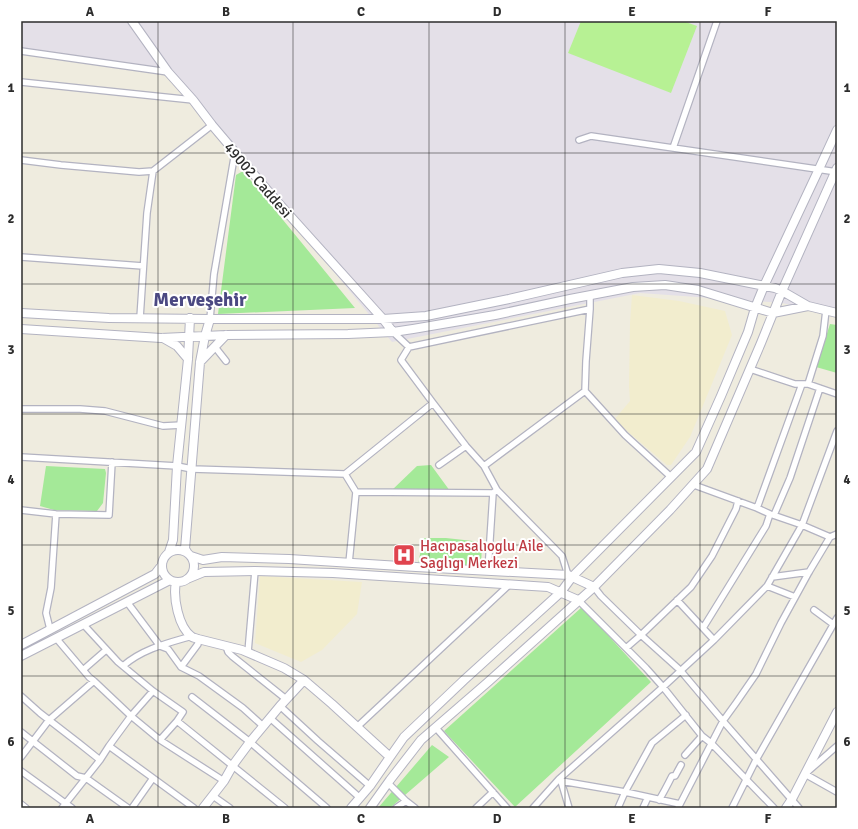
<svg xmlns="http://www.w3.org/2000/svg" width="858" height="829" viewBox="0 0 858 829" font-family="Signika,sans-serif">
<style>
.industrial{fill:#e4e0e8}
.education{fill:#f2edce}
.green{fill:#a4e998}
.pitch{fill:#b7f194}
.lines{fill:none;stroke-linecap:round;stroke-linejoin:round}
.street-casing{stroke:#b3b3c1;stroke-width:8}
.secondary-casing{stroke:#b3b3c1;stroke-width:10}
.street{stroke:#fff;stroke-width:5.5}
.secondary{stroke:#fff;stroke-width:8}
.grid{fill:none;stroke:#2d2d2d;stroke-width:1;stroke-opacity:0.55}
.labels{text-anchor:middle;stroke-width:4;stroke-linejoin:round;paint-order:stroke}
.street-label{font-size:15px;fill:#2d2d2d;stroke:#fff}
.health-label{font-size:15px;fill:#be3a42;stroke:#fff;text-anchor:start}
.district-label{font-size:19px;font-weight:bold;fill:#4b4982;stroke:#fff}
.neatline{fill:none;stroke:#2d2d2d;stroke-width:1.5}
.grid-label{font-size:13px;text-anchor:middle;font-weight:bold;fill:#2d2d2d}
</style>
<rect width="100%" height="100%" fill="#efecdf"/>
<path class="industrial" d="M21,21H837V316L782,303L640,293L392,342L170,74L21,53Z"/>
<path class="education" d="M632,295L679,301L725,311L732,335L690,437L671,465H667L614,420L630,401L629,386L630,323Z
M260,576L362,582L357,614L322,650L301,662L255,643Z"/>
<path class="green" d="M243,171L355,308L218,314L236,175Z
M830,324L837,325V373L816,367Z
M431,465L450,491H391L417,466Z
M46,466L105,469L106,473L103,503L97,511L54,510L40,506Z
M423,538H446L482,542L481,568L418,565Z
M582,607L651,682L515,807L444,731Z
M432,745L449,757L390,808H378Z"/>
<path class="pitch" d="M581,21H683L697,26L671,93L568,53Z"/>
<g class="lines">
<g class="street-casing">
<path id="street" d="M21,51L168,72
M21,82L193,100
M579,140L591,136L837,172
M673,148L717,21
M21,160L61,165L139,172L153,171L212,125
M21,257L143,266
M590,295V309L586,361L585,391L625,435L671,477
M140,318L147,213L153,171
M210,319L214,274L235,152
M393,332L409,347
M215,347L226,361
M750,369L795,384H808L837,394
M808,384L823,336L826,310
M21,409H80L105,411L163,426L182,425
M21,457L177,466L192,469L345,474L433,403
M439,465L466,446
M484,466L554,414L585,391
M345,474L356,492L349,563
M694,485L757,508L770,514L802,525L830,537
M356,492L493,493L497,490
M757,508L802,384
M21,510L56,514L109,515L112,462
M774,515L790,478L820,388
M488,571L493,493
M568,575L562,556L497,490L484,466L466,446L433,403L401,360L409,347L590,309
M772,577L809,572
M767,586L795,597
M594,587L601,596L641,635L680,670L723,721L799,808
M578,600L646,668L663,687L702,736L711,743L774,808
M677,600L714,640
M127,602L160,646L168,649L181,667L199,676L243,708L263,726
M814,610L833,624
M83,624L118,662L153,691L183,712L177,721L160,740
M703,628L766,526L770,514
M50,629L46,613L51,588L56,514
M56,638L89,677L94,681L131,716L160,740L224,781
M226,646L228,652L232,656L286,699
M626,648L641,635L691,587L712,556L736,509L738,501
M248,652L255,571
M123,666C142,649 168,643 192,636
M181,667L198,644V639
M83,670L106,650
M21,696L40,713L80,744L100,760
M192,697L250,742L327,808
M280,706L318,741L370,786
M270,718L359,797
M177,721L285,808
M357,727L509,585
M436,728L507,808
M21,732L77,776L86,778L128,808
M109,746L194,808
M837,746L805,774L837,792
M685,755L702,736
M21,757L49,720L94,681
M21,771L72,808
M559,779L561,781L625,792L680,804
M561,781L569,808
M388,783L406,801L396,808
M213,796L230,808
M659,800C664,792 668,784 672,776H675L681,765
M406,801L415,808
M21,804L26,808
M62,808L100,760L109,746L131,716L153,691
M132,808L153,778
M476,808L493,792
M533,808L559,779L663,687L714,640L767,586L802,525L837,431
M618,808L625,792L652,743L686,715
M643,808L648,797
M678,808L723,721L736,703L756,674L781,623L809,572L830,537L837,534
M732,808L756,760L837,618"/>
</g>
<g class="secondary-casing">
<path id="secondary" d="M132,21L168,72L193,100L212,125L274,198L383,319L393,332
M808,306L837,313
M21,313L109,318L210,319H383L426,316L509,299L622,273L659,269L700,273L775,288L782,291L808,306L773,313L698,290L665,285L633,287L570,299L495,315L413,329L393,332L348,334L226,335L161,338L21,329
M163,338L177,346L188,359
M200,362L226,335
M162 566a16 16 0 1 1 32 0a16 16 0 1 1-32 0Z
M169,552L173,540L177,466L188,359L190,318
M187,552L185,549L200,362L205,336L210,319
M191,556L203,560L222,557L289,559L416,567L568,575L594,587
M187,579L204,572L255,571L333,573L396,577L548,587L578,600
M176,582C173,597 178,627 192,637C194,638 196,638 198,639L242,650L284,668L304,680L332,704L390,757
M21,645L155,574L162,565
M21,656L170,580
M203,808L224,781L233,765L250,742L280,706L304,680
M351,808L370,786L390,757L404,737L464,680L561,592L572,577L696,452L721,396L748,332L755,308L764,286L819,169L837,130
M370,808L390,780L421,740L488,682L594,587L670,510L707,469L761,343L782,291L837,168
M786,808L792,799L837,712"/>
</g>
<use href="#street" class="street"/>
<use href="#secondary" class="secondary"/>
</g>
<path class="grid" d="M158,21V808M293,21V808M429,21V808M565,21V808M700,21V808M21,153H837M21,284H837M21,414H837M21,545H837M21,676H837"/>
<defs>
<g id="hospital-square" transform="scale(1.15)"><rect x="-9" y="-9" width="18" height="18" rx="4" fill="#e0444e" stroke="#fff"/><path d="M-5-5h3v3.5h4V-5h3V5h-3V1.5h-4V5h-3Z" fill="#fff"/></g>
</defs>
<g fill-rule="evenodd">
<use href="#hospital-square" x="404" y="555"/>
</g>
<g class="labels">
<g class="street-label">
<text transform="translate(258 180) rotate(49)" y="5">49002 Caddesi</text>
</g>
<g class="health-label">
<text x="420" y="551">Hacıpasalıoglu Aile<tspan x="420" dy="17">Saglıgı Merkezi</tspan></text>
</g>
<g class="district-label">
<text x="200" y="306">Merveşehir</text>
</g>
</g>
<rect width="858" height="829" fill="none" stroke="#ffffff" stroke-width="44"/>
<rect x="22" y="22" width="814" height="785" class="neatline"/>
<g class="grid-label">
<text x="90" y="16">A</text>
<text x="226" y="16">B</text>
<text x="361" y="16">C</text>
<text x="497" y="16">D</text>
<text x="632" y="16">E</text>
<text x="768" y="16">F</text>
<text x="11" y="92">1</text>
<text x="847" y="92">1</text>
<text x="11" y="223">2</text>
<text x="847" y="223">2</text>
<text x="11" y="354">3</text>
<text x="847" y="354">3</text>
<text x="11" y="484">4</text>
<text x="847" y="484">4</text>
<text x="11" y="615">5</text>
<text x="847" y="615">5</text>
<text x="11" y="746">6</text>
<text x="847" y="746">6</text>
<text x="90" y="823">A</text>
<text x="226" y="823">B</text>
<text x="361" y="823">C</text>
<text x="497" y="823">D</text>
<text x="632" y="823">E</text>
<text x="768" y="823">F</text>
</g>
</svg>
